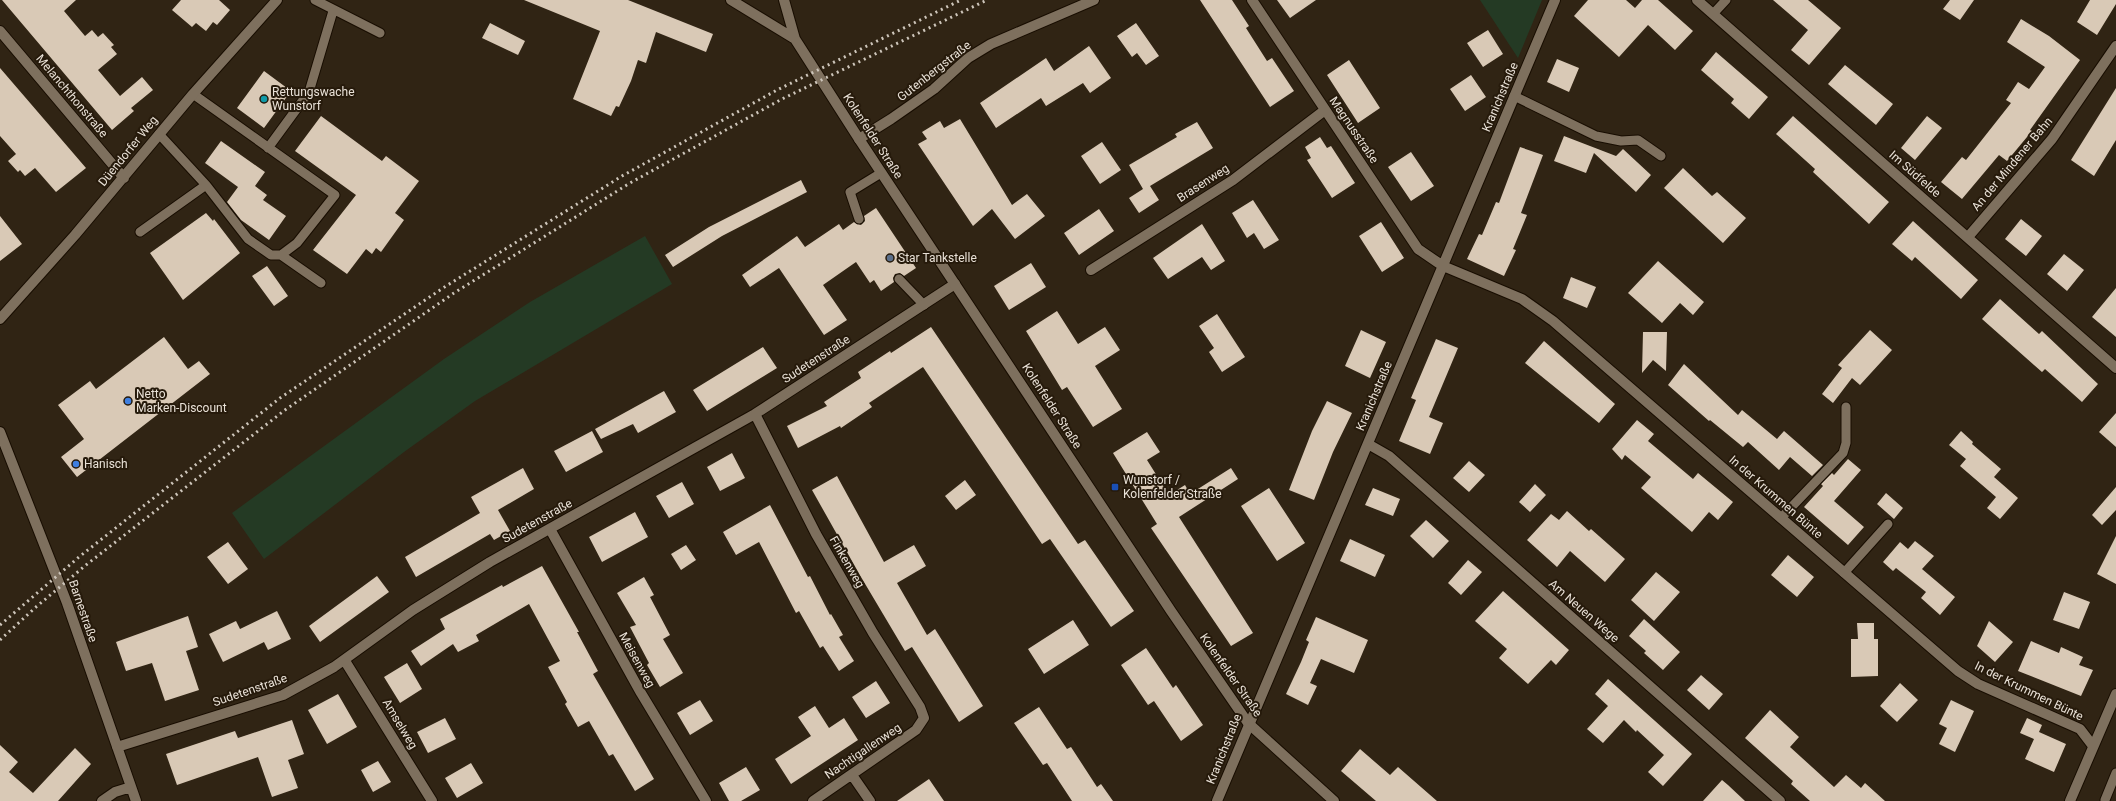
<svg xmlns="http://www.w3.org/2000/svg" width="2116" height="801" viewBox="0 0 2116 801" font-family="Roboto,sans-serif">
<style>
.green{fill:#243a24}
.building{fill:#d9c9b6}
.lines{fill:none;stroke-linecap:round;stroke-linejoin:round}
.service-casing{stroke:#180d01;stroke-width:11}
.minor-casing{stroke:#180d01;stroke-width:12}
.secondary-casing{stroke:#180d01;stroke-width:12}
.service{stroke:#7e705e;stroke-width:9}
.minor{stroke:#7e705e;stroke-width:10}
.secondary{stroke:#7e705e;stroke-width:10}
.rail{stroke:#cec6bb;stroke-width:3;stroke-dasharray:2 4;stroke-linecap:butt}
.culture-dot{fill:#0f9aa8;stroke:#261a0b;stroke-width:1.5}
.service-dot{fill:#5c6f8a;stroke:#261a0b;stroke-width:1.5}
.shop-dot{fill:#3f7fe0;stroke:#261a0b;stroke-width:1.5}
.transit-dot{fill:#1a4fb4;stroke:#261a0b;stroke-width:1.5}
.labels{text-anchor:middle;stroke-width:4;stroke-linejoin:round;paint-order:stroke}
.street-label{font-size:12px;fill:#e9e1d7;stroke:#261a0b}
.poi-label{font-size:12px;fill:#e9e1d7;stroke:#261a0b;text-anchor:start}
</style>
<rect width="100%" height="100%" fill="#302414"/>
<path class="green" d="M1480,0H1542L1518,58Z
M645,236L672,284L475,401L404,452L264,559L232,513L444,359L530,302Z"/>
<path class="building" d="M2,0H76L64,11L85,36L92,30L98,37L103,33L114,45L111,47L117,54L98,70L120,96L142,77L153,90L131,108L134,111L112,130Z
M181,0H219L230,10L217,25L213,22L206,31L196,23L192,27L172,10Z
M524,0H628L713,34L706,52L656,32L646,63L638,60L631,81L619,107L616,106L611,116L573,99L600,31Z
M1200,0H1232L1249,26L1246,28L1267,61L1272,58L1294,91L1270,107Z
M1277,0H1316L1290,18Z
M1588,0H1626L1635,8L1642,0H1658L1693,31L1675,50L1648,25L1619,57L1574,16Z
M1773,0H1808L1841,28L1809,65L1791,50L1808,30Z
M1950,0H1974L1960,20L1943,9Z
M2090,0H2116V4L2097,35L2077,22Z
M2021,19L2049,36L2080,60L2030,130L2032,131L2007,161L1999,155L1962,199L1941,182L1962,157L1966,160L2011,103L2006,100L2018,82L2029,89L2045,67L2007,42Z
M490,23L525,41L518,55L482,38Z
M1136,23L1159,56L1146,65L1137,53L1132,57L1117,36Z
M1488,30L1503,54L1483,67L1467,43Z
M1089,46L1111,78L1090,93L1083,83L1046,106L1041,98L996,128L980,103L1046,58L1054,71Z
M1716,52L1768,97L1749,119L1731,103L1734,99L1701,70Z
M1557,59L1579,68L1569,92L1547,82Z
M1349,60L1380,108L1358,123L1327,75Z
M1845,65L1893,104L1876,125L1828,84Z
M0,68L86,168L56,192L35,168L25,176L20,170L18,172L8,161L16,154L0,136Z
M264,71L291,91L264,128L237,108Z
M1471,75L1486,97L1465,111L1450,89Z
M2116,88V140L2094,176L2071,160Z
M321,116L382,161L386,156L419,181L395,213L404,220L381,252L376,248L372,254L366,249L347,274L313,250L356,195L295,151Z
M1793,116L1889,202L1869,224L1813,172L1815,169L1776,134Z
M1927,116L1942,128L1915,160L1901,148Z
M960,119L1012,205L1027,194L1045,216L1015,239L992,209L973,226L918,144L927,139L922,132L940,121L944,128Z
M1197,122L1213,148L1150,186L1159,200L1139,213L1129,198L1143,189L1129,165L1177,137L1175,134Z
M1564,136L1616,156L1623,149L1651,175L1636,192L1594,153L1586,173L1554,161Z
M1320,137L1327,148L1331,146L1355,183L1332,198L1307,160L1311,158L1305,147Z
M221,141L265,172L255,186L267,195L263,200L286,216L269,240L241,220L227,202L238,187L205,163Z
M1102,142L1121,170L1100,184L1081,156Z
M1520,147L1543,155L1521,213L1527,215L1513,249L1516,250L1504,276L1467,259L1479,234L1482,235L1496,202L1499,203Z
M1411,152L1434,186L1411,201L1388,167Z
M1683,168L1712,196L1717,192L1746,218L1723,243L1664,188Z
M801,180L807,192L722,236L673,267L665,255L709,227Z
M1253,200L1279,240L1264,249L1254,233L1247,238L1232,213Z
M876,208L916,268L904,276L900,273L895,274L893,278L894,282L881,291L874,280L870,283L856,262L823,285L847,320L824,335L779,268L750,287L742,275L797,236L805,247L839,224L843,230L854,222L861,225L865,221L864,216Z
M1099,209L1114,231L1079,255L1064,233Z
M206,213L213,221L214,219L240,253L183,300L150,253Z
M0,216L22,244L0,261Z
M2021,219L2042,236L2026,256L2005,239Z
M1913,221L1978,280L1961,299L1915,257L1912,261L1892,244Z
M1381,222L1404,258L1382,272L1359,236Z
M1202,224L1225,261L1211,270L1202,257L1168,279L1153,258Z
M2064,254L2084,270L2067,291L2047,274Z
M1658,261L1704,302L1693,315L1680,303L1662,323L1628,293Z
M1031,263L1046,287L1009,310L994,286Z
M267,266L288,296L274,306L252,276Z
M1571,277L1596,287L1587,308L1563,298Z
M2116,288V337L2092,317Z
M2000,299L2039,334L2042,331L2098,384L2082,402L2045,369L2042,372L1982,319Z
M1057,311L1078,344L1105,327L1120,350L1095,366L1122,409L1093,427L1067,387L1062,390L1026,331Z
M1217,314L1245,357L1222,372L1209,352L1214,348L1199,326Z
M931,327L1078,544L1085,540L1134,611L1111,627L1050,539L1042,544L923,367L869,403L872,407L841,428L840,426L798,448L787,426L827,406L824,402L861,378L858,372L890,351L891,353Z
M1361,330L1386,342L1370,378L1345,366Z
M1870,330L1892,350L1860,385L1852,378L1833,403L1822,394L1842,368L1838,365Z
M1643,332H1667L1666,371L1653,360L1642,373Z
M164,337L188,369L199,361L210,374L77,477L61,457L84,439L58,405L90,381L96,389Z
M1436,339L1458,348L1429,417L1443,423L1430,454L1399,441L1416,400L1411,398Z
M1544,341L1615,404L1599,423L1525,363Z
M763,347L777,368L707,411L693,390Z
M1684,364L1738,415L1742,410L1777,439L1784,431L1823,465L1812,476L1790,457L1779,470L1748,442L1743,447L1710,420L1709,421L1668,385Z
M664,391L676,412L638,433L633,424L601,439L595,429Z
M1327,401L1352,413L1333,452L1314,500L1289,490L1312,431Z
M2116,413V447L2099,432Z
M1637,420L1654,434L1648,441L1693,479L1698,473L1733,502L1718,520L1709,512L1692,532L1641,488L1651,477L1625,455L1622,460L1612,449Z
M592,431L603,452L566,472L554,451Z
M1961,431L1973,442L1972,444L2001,469L1994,477L2018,498L2000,519L1987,508L1996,497L1960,466L1966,459L1949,445Z
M1147,432L1160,452L1147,460L1169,495L1185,485L1190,494L1231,468L1238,479L1179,517L1253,633L1231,646L1151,528L1157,524L1113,453Z
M732,453L745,478L720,491L707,467Z
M1848,459L1861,470L1834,501L1864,527L1848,545L1804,507L1823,486L1821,484L1832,473L1834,475Z
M1469,461L1485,475L1469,492L1453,478Z
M523,468L534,489L498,510L510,531L494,540L490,534L416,577L405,557L480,513L471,497Z
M837,476L884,562L914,545L926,566L897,583L927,635L935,629L983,706L959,722L912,647L905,651L861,577L812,490Z
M965,480L976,495L956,510L945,496Z
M682,482L694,504L669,518L656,496Z
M1535,484L1546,495L1530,512L1519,502Z
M2116,487V510L2102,525L2092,515Z
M1269,488L1305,543L1277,561L1241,506Z
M1373,488L1400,499L1393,516L1365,505Z
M1886,493L1903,508L1894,519L1877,504Z
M770,505L808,577L810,576L830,615L831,614L843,635L839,637L854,661L839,671L823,646L820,648L799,611L796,613L759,542L736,555L723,532Z
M1567,511L1589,531L1591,529L1625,559L1605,582L1570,551L1557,567L1527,540L1551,514L1559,520Z
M635,512L648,537L602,562L589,537Z
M1426,520L1449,541L1433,558L1410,536Z
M2116,536V584L2097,574Z
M1350,539L1385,555L1375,577L1340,561Z
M1915,541L1934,556L1922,569L1955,597L1940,615L1921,598L1926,592L1896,568L1893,571L1883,562L1900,542L1908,549Z
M228,542L248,569L228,584L207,557Z
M686,545L696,560L681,570L671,554Z
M1788,555L1814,577L1797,597L1771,575Z
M1468,560L1482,572L1461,595L1448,583Z
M542,566L579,632H577L598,671L593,674L654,779L635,791L613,754L609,756L589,721L578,727L565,704L567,702L548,667L560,661L529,604L476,635L479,641L458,652L453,644L421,666L411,651L445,629L440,619L502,585L503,587Z
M1656,572L1680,592L1654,621L1631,600Z
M377,576L389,592L320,642L309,626Z
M644,577L654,595L650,597L670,635L663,639L683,673L660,687L647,665L649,663L630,627L636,625L617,593Z
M1503,591L1569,650L1556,665L1551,660L1528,684L1499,658L1507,649L1475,621Z
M2064,592L2090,602L2079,629L2053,620Z
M277,611L291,639L268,650L264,642L223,662L209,634L236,621L240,629Z
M188,616L198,647L186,651L199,690L165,701L152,663L126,671L116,642Z
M1316,617L1368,640L1354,673L1321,659L1310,683L1317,686L1308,705L1286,694L1301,662L1309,642L1306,640Z
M1644,619L1680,652L1663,670L1644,653L1646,651L1629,636Z
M1073,620L1089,645L1044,674L1028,649Z
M1989,621L2013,642L1995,662L1977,646Z
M1857,623H1874V639H1878V676L1851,677V639H1858Z
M2031,641L2059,653L2061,647L2083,657L2079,665L2093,670L2081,696L2018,671Z
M1146,648L1173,688L1176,685L1203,725L1181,741L1154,701L1148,705L1121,665Z
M407,663L422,689L400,703L384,677Z
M1701,675L1723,694L1709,710L1687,690Z
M1608,679L1692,754L1663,786L1648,772L1664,755L1637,730L1636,732L1624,720L1603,743L1587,729L1608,706L1595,694Z
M876,681L890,703L866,718L852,697Z
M1900,683L1918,700L1897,722L1880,706Z
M338,694L357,727L327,744L308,710Z
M700,700L713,721L690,735L677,713Z
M1951,700L1974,711L1955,752L1939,744L1947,728L1939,724Z
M815,706L829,728L844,718L858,740L791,784L775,759L811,736L798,717Z
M1039,707L1067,749L1071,747L1097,787L1101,784L1113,801H1072L1047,763L1043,765L1014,723Z
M1770,710L1799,737L1790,747L1834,787L1846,775L1861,788L1865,783L1885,801H1810L1791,784L1793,781L1745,738Z
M445,718L456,739L428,753L417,732Z
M2027,718L2042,725L2039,732L2066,744L2054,772L2025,759L2034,739L2020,733Z
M292,720L304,754L288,760L298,788L272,797L258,757L177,785L166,754L235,731L238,738Z
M0,745L18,762L9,772L33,793L75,748L91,764L58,801H0Z
M1360,749L1390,775L1398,767L1437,801H1376L1341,771Z
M378,761L391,782L373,792L361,770Z
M471,763L483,783L457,798L445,778Z
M746,767L760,790L741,801H729L719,783Z
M929,779L944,801H897Z
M1722,780L1728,785L1745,801H1703Z"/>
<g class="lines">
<g class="service-casing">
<path id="service" d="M315,0L380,33
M1713,14L1726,0
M1514,96L1596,136L1621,141L1638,140L1661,156
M159,134L206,185L248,239L271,255H281L297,243L335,195L193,94
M268,148L309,92L333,11
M859,219L850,192L881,173
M140,232L206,185
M281,255L321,283
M899,279L924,305
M1781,518L1843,453L1846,443V407
M1844,573L1888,524
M2105,800L2116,773"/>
</g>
<g class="minor-casing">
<path id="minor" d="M1252,0L1418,249L1443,266L1522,299L1553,321L1958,671L1978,684L2080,729L2093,746
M1697,0L2116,368
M0,31L124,178
M859,139L891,119L934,89L968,58L991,44L1094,0
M1968,237L2052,139L2116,46
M1091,270L1233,180L1325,110
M0,319L75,235L193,94L277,0
M755,414L816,534L873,633L920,707L924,718L916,730L813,801
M0,432L67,603L136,801
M1368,444L1389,456L1780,801
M550,529L641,693L706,801
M345,661L432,801
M117,747L283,695L334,667L413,610L490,562L755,414L955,284
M852,775L870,801
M102,801L115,792L131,787
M1217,801L1555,0
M2070,801L2116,694"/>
</g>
<g class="secondary-casing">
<path id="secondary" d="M731,0L795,39
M784,0L795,39L859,139L1171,611L1248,723L1334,801"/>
</g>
<use href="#service" class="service"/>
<use href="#minor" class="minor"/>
<use href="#secondary" class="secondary"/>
<path class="rail" d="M0,625L79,557L280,398L443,288L622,176L777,90L961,0
M0,640L36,607L86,565L285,410L454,293L630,183L782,99L987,0"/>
</g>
<circle class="culture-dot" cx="264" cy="99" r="4"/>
<circle class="service-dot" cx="890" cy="258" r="4"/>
<g class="shop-dot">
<circle cx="128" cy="401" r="4"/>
<circle cx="76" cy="464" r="4"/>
</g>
<rect class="transit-dot" x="1111" y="483" width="8" height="8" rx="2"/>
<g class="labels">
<g class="street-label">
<text transform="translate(934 71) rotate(-38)" y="4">Gutenbergstraße</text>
<text transform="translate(72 96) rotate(50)" y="4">Melanchthonstraße</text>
<text transform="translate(1500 97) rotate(-67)" y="4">Kranichstraße</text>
<text transform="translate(1354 130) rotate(56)" y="4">Magnusstraße</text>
<text transform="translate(873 136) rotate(57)" y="4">Kolenfelder Straße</text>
<text transform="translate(128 151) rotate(-51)" y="4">Düendorfer Weg</text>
<text transform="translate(2012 164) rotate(-50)" y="4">An der Mindener Bahn</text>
<text transform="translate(1915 174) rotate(41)" y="4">Im Südfelde</text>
<text transform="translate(1203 183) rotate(-33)" y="4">Brasenweg</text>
<text transform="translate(816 359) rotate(-33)" y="4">Sudetenstraße</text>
<text transform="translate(1374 396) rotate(-67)" y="4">Kranichstraße</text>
<text transform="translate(1052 406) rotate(57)" y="4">Kolenfelder Straße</text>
<text transform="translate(1776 497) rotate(41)" y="4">In der Krummen Bünte</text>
<text transform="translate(537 521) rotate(-29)" y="4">Sudetenstraße</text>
<text transform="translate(847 562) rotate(60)" y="4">Finkenweg</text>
<text transform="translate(83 611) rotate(71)" y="4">Barnestraße</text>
<text transform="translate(1584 611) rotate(41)" y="4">Am Neuen Wege</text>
<text transform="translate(637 660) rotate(61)" y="4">Meisenweg</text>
<text transform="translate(1231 675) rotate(55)" y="4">Kolenfelder Straße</text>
<text transform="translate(250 690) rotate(-19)" y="4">Sudetenstraße</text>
<text transform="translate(2029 691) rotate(26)" y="4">In der Krummen Bünte</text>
<text transform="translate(400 724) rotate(59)" y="4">Amselweg</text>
<text transform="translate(1224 749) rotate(-68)" y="4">Kranichstraße</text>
<text transform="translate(863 751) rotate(-34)" y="4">Nachtigallenweg</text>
</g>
<g class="poi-label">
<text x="272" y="96">Rettungswache<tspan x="272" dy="14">Wunstorf</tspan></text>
<text x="898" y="262">Star Tankstelle</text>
<text x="136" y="398">Netto<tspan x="136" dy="14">Marken-Discount</tspan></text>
<text x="84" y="468">Hanisch</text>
<text x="1123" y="484">Wunstorf /<tspan x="1123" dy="14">Kolenfelder Straße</tspan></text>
</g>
</g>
</svg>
